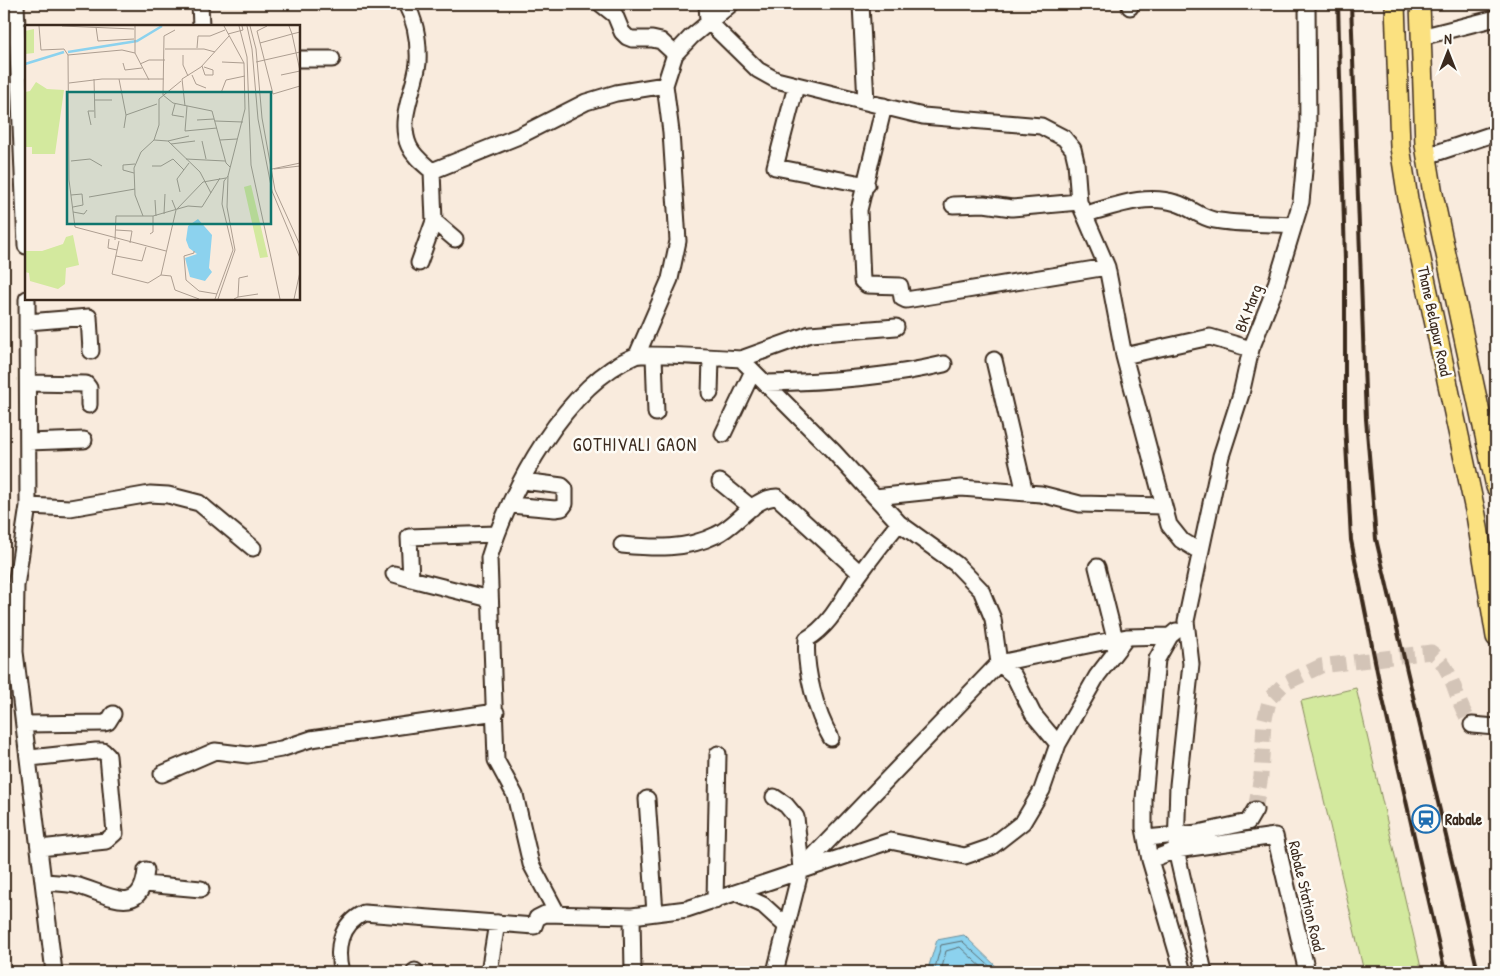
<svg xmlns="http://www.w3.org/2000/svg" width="1500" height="976" viewBox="0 0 1500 976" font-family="'Patrick Hand',sans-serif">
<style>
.green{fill:#d3e99e;stroke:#878a5e}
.water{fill:#8cd2ee;stroke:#6c8f9b}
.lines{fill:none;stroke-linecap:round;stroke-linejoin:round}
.shore{stroke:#5b6d71;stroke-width:1}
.minor-tunnel{stroke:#d3c4b7;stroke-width:15;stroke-dasharray:15 8;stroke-linecap:butt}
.minor-casing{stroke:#3b2a1e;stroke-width:19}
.major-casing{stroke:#3b2a1e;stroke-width:22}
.minor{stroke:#fdfcf7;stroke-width:15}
.major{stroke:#fbe180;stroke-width:19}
.rail{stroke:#3b2a1e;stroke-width:4}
.labels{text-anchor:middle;stroke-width:5;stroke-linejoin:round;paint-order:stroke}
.street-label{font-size:16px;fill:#3b2a1e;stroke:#fdfcf7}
.poi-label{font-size:16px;font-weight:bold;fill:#3b2a1e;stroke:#fdfcf7;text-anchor:start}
.neighbourhood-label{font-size:18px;letter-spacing:1px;fill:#3b2a1e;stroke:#fdfcf7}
.inset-river{fill:none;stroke:#8cd2ee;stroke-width:2.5}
.inset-road{fill:none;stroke:#ad9e91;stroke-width:1}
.view{fill:#0f766e;fill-opacity:0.15;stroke:#0f766e;stroke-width:2.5}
.inset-edge{fill:none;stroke:#3b2a1e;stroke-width:2.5}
</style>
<rect width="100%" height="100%" fill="#f9ebdd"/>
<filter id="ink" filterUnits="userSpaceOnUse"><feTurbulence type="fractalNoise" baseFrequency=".02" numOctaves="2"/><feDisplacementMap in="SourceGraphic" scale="10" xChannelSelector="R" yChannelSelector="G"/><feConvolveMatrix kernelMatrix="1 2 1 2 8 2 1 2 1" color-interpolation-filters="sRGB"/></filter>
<g filter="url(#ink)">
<path class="green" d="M1356,688L1422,972H1364L1301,701Z"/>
<path class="water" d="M964,935L1002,972H927L937,940Z"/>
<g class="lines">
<path class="shore" d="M934,972L941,945L962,941L996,972
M941,972L946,951L960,947L987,972"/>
<path class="minor-tunnel" d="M1255,810L1261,776L1264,722L1270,698L1284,684L1321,666L1431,652C1456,670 1453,700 1472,725"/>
<g class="minor-casing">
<path id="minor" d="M16,4L26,246
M200,4L201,26
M406,4C416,22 419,43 418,63C415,90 397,119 409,146C414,157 424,164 432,171L434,221L419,263
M601,4L615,15L622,32L627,37L632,39H652L661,41L675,54
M707,4L708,21L758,70L776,80L923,116L1041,126L1064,138L1073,149L1076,162L1079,202L1107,267L1124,356L1169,525L1181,540L1199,551
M861,4L866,102
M1130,7V4
M1421,37L1496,18
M299,59H332
M796,86L775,167L867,185
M884,106L859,210L862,281L867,285L900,286L902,298L906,300L1107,267
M1427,156L1496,133
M432,171L519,136L586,102L616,93L665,85
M953,205L984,204L1012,208L1079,202
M1086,214C1115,206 1146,193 1176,203C1190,207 1199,217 1214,220C1240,225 1268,223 1294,225
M434,221L455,239
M27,299L28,506L16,586L15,652L54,972
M28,322L89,317L91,351
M637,355L670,279L678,241L671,132L665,85L675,54L691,37L731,4
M654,356L656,413
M1124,356L1210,337L1251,349
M741,359L810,334L896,327
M994,360L1025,493
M28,383L86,384L89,388V405
M765,383C826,382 885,378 944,364
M710,393L711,358
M723,434L753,371
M28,442L84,440
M720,482L752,508
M875,497L961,488L1041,494L1080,504L1163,506
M511,505L555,509L562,508L565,504V489L562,486L523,481
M28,506L70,508L150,494L168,495L199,503L253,548
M622,545C654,548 686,550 716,535C738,525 752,498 777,497L860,573
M1097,567L1115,639
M394,574L411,579
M490,599L411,579L409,537L496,534
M1176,631L1170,636L1157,659L1144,799V828L1150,860L1183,972
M25,724L104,723L108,722L113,714
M1472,725L1496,727
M831,738C816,713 804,668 807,639C831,625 842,599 858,576C871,558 885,540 899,523
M30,758L96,751H103L108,756L115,833L106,841L40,848
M162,774L215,751L248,755L281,749L311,739L496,712
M774,797L786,805L796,817L801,869L775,972
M647,799L655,913
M1146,838L1198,833L1248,822L1255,810
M1150,860L1176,850L1275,836L1307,972
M802,868L999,663L1127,637L1170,636
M44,882C54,883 65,883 75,885C105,892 141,921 146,870
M145,884L201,889
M737,893L763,905L786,926
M715,901L718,754
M557,913L531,864L515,795L496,760L489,558C510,489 566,385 635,356C644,353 725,358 741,359L833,451L899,523L956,564L981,590L993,619L999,663L1014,676L1033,714L1058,744
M632,916L633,972
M342,972C336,949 340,924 364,913L534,926L537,918L545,914L632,916L687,909L890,841L965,856L991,847L1023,822L1042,790L1058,744L1097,676L1127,637
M415,972V971
M489,972L497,923
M1204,972L1176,850L1178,785L1191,664L1186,621L1221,456L1241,394L1251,349L1273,294L1301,202L1308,128L1307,4"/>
</g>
<g class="major-casing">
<path id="major" d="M1395,4L1400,147L1408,199L1476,515L1496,637
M1420,4L1425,145L1433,194L1496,487"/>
</g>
<use href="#minor" class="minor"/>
<use href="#major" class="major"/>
<path class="rail" d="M1338,4L1345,261V423L1351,540L1381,691L1445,972
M1351,4L1366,419L1376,539L1478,972"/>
</g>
</g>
<defs>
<g id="station-ring" transform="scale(1.4375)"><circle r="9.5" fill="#fdfcf7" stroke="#1f6fb2" stroke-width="1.5"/><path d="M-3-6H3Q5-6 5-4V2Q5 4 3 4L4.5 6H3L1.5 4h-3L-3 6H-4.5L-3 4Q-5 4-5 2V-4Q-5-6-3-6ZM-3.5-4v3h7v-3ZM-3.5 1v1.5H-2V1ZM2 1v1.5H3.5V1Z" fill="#1f6fb2"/></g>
</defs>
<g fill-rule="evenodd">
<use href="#station-ring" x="1426" y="819"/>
</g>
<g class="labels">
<g class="street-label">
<text transform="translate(1248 308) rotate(-69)" y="6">BK Marg</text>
<text transform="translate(1435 321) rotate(78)" y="6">Thane Belapur Road</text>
<text transform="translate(1307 896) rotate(77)" y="6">Rabale Station Road</text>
</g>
<g class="poi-label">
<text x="1445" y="825">Rabale</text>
</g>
<g class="neighbourhood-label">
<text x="635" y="451">GOTHIVALI GAON</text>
</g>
</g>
<g transform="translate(25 25)">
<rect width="275" height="275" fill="#f9ebdd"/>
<path d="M9,4V28L0,29V6ZM11,57L22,64L39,65L30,129H7V122H0V67L5,66ZM226,160L243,232L235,233L219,162ZM48,210L54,240L41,243L40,259L33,264L5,256L4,248L0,247V226H17L38,219L41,212Z" fill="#d3e99e"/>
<path d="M173,194L187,210L184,243L187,247L180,256L165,252L160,233L172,229L164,223L161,215L163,201Z" fill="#8cd2ee"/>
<path class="inset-river" d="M43,27L112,16L137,1M0,39L39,27"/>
<path class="inset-road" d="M14,1L16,25L39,24L43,30L44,155L50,202L141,226M37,1L109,4M110,1V28L124,55M214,1L222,32L226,140L255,274M222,1L227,24L233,94L247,166L275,233M225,1L231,24L237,93L250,165L275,220M242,1L232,6L248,69L275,61M264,1L267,9L275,7M71,2L73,16L109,14M150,5L139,11L138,70L148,78L187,86L201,138L205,142M203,9L218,5L217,1M235,18L267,9L275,46L256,50M172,23L173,11H185L200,5M140,24H179L190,27M43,30L97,25L110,28M158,30V40L163,51M197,37L219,38M231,37L275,27M98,38L100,45L117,43M115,39L124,35H140M177,41L180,50H188V45L179,42M167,50L171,59L181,63M69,54L70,93M94,54L101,90L99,103M44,58L77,54H139M196,68L201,55L220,51M70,75H87M150,79L147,90L159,92M160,81L157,54L176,42L204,11M162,81L160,106L192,103M101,90L132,79M172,95L189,94M190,96L218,97M66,100L63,86H69M129,115L134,100V74L156,56M195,115L212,114M143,116L164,111M177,116L181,134M146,119L170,116M161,134L200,136M46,136L65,134L77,141M127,141H136L148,134L159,145M247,144L275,138M249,144L275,141M109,148L98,145V140L110,139M155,167L152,154L164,138M46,170L57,169L58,180L48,182M64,172L110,164M130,175L131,191M152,184L178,157L201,153M48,187L59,189L62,185M139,189L140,169M118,191L110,170L109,143L116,127L129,115L143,116L175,147L186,168M91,205L107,206L105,218M125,209L128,207V191M84,214L83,223L92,225M90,215L91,191H128L163,181L177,182L195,153M94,216L87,249L123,258L136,250L146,251L150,265L174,274M169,226V228L159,231L161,255L174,266L192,269M91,231L117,236L121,222M136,250L151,185L147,175M213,272L233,269M190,274L208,225L197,179L199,156L203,151M193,274L210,225L202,182L203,151L220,84L219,38L199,1M209,274L213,272L214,253L223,251M269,274L275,247"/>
<path class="view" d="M42,67H246V199H42Z"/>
<rect width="275" height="275" class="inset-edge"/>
</g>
<rect width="1500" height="976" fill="none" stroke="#fdfcf7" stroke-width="20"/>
<rect x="10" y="10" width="1480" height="956" fill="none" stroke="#3b2a1e" stroke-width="2" filter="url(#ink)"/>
<g transform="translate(1448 52)" stroke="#fdfcf7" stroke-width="4" paint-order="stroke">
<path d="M0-4L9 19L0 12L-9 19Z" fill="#3b2a1e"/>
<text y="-8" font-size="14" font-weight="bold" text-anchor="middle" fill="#3b2a1e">N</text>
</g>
</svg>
